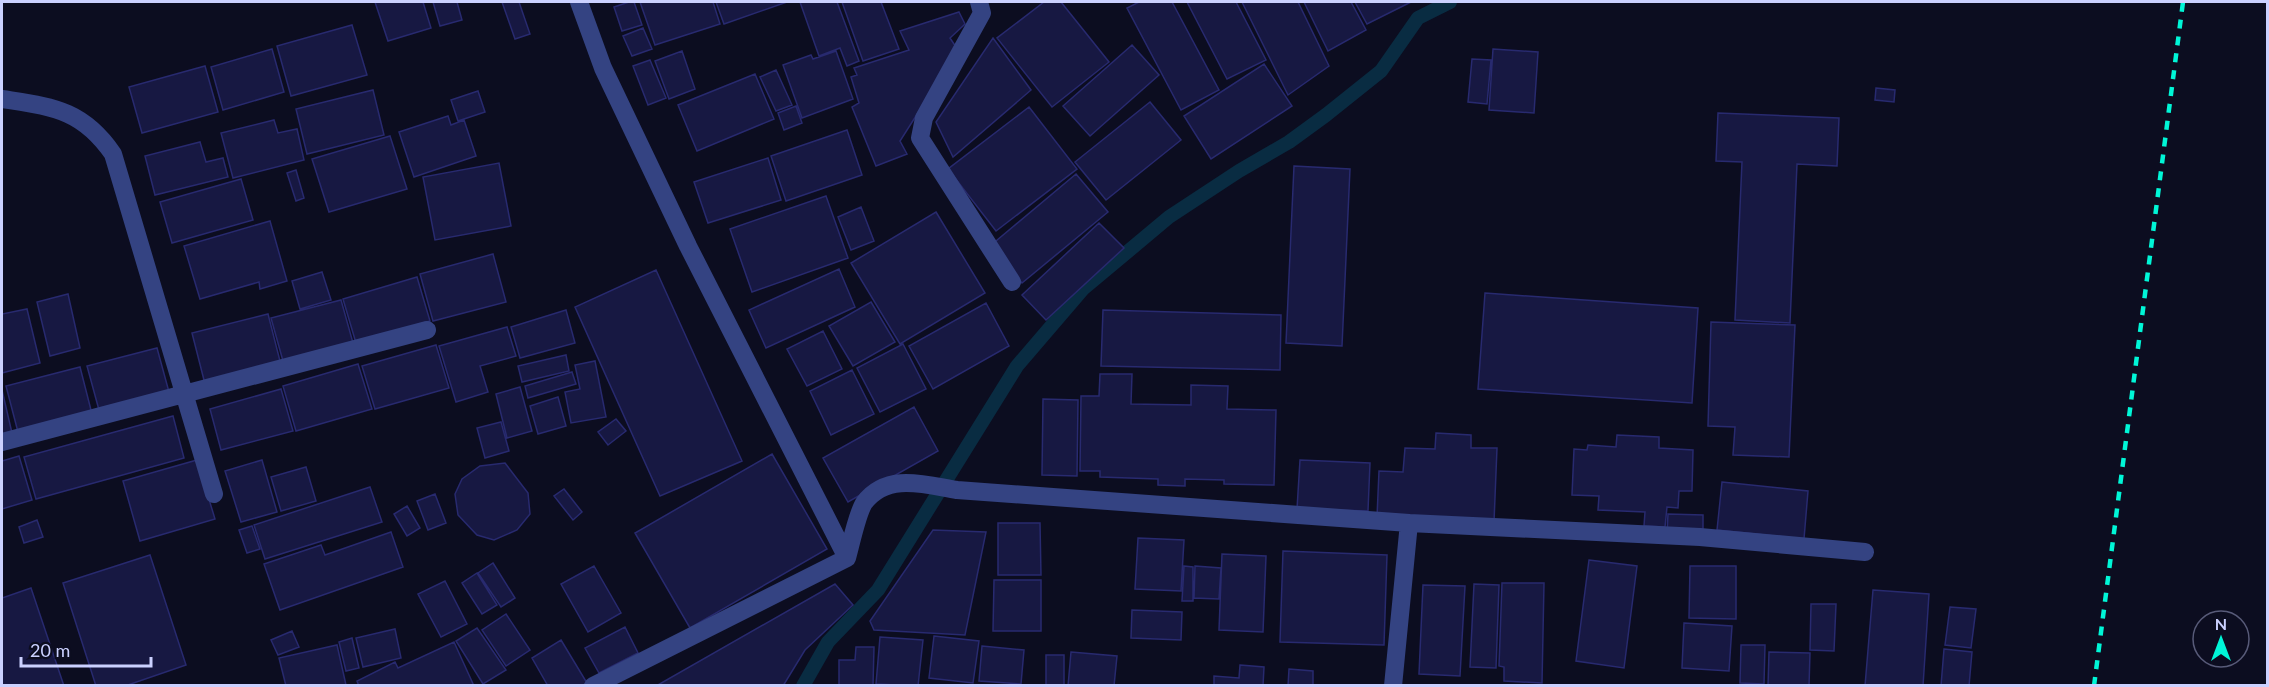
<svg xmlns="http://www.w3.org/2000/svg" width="2269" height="687" viewBox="0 0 2269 687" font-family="Lato,sans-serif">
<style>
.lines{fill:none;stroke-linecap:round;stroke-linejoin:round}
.stream{stroke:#092c42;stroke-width:14}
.building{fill:#171842;stroke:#282a6f;stroke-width:1.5}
.minor{stroke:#344382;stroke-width:18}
.rail{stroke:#00f6d7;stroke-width:4.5;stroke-dasharray:9 8;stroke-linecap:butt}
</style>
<rect width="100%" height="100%" fill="#0c0d20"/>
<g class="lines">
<path class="stream" d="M803,686L828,642L878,590L1017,366L1083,289L1169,217L1239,171L1289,142L1326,115L1381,71L1418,18L1450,2"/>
</g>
<path class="building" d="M375,2H423L431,28L388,41Z
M433,2H457L462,20L440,26Z
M502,2H519L530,34L515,39Z
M629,2H634L642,25L622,31L614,7Z
M640,2H713L720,24L655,45Z
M716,2H787L724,24Z
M800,2H837L859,61L847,66L840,48L819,56Z
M842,2H881L899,49L863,61Z
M1044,2H1061L1109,62L1052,107L997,38Z
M1139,2H1172L1219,90L1181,110L1127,8Z
M1187,2H1236L1266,60L1227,79Z
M1242,2H1298L1329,66L1288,95Z
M1304,2H1351L1366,30L1328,51Z
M1355,2H1411L1367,24Z
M959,12L965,24L950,38L958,50L900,141L907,154L876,166L852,107L859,103L851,77L857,75L854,68L909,50L900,31Z
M352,25L367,75L291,96L277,46Z
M643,28L652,49L632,56L623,36Z
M993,38L1031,90L953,157L936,122Z
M1132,45L1159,75L1090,136L1063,106Z
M272,49L284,92L223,110L211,67Z
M1493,49L1538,52L1534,113L1489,110Z
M682,51L695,89L669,99L655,61Z
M836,51L853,99L802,118L783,65L811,55L813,59Z
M1472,59L1491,60L1487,104L1468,102Z
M650,60L666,98L648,105L633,66Z
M1264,64L1292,106L1211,159L1184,116Z
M205,66L218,112L142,133L129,87Z
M776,70L792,105L776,111L760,77Z
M755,74L774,119L697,151L678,105Z
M1876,88L1895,90L1894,102L1875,100Z
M373,90L384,135L307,154L296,109Z
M478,91L485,112L458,121L451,100Z
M1150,102L1181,140L1106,200L1075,162Z
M796,106L802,123L784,130L778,113Z
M1029,107L1077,169L996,231L948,169Z
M1718,113L1839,118L1837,166L1797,164L1790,323L1735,320L1742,162L1716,161Z
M448,116L451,125L464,120L476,156L414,177L399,132Z
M274,120L278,133L297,129L304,160L233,178L221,133Z
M847,130L862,175L786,201L771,156Z
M390,136L407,189L329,212L312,159Z
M200,142L206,162L223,158L228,177L155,195L145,156Z
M768,158L781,200L708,223L694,182Z
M499,163L511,226L435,240L423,177Z
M1294,166L1350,169L1342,346L1286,343Z
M296,170L304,198L296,201L287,173Z
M1076,174L1108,212L1022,283L990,246Z
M241,179L253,220L172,243L160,202Z
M826,196L848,258L752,292L730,229Z
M861,207L874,241L851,250L838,217Z
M936,212L985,293L900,344L851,263Z
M270,221L287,281L260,289L259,282L200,299L184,246Z
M1099,223L1124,248L1046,320L1022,295Z
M493,254L506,302L433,321L420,274Z
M839,269L855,307L766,348L749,310Z
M656,270L742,461L660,496L575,307Z
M322,272L331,300L300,309L292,281Z
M417,277L430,321L356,343L343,299Z
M1485,293L1698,308L1692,403L1478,389Z
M68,294L80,348L50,356L37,302Z
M341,300L353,343L283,361L271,318Z
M871,302L895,342L853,366L829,326Z
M986,303L1009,346L933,389L909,346Z
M27,309L40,363L2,373V314Z
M566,310L575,343L520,358L511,327Z
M1103,310L1281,315L1280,370L1101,366Z
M268,314L281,365L205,384L192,333Z
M1711,322L1795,325L1789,457L1733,455L1735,427L1708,426Z
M507,327L516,356L480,366L488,392L456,402L439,346Z
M823,331L842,369L807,386L787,349Z
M903,344L926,389L880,412L857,368Z
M436,345L449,388L375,409L362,366Z
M157,348L169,392L99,410L87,366Z
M566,355L569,371L522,382L518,366Z
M595,361L606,417L571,423L565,392L580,389L575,365Z
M358,364L372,409L296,431L283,386Z
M80,367L92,414L18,432L6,386Z
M852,370L874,414L831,435L810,391Z
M572,372L576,384L528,398L525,386Z
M1100,374H1132L1131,404L1191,405V385L1228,386L1227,409L1276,410L1274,485L1224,484V480L1185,479V486L1158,485V479L1100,477V471H1080L1081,396H1099Z
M520,387L532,431L507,438L496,394Z
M281,389L293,431L221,450L210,409Z
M2,390L12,433L2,436Z
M558,397L566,426L538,434L530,406Z
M1043,399L1078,400L1077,476L1042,475Z
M914,407L938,451L848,502L823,458Z
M173,416L184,458L36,499L24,457Z
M616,419L626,431L608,445L598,432Z
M501,422L509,451L485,458L477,428Z
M1436,433L1471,435V448H1497L1494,522L1377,517L1379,471L1403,472L1405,448L1435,449Z
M1617,435L1659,437V448L1693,450L1692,491H1679L1678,508L1667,507L1665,527L1644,526L1645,512L1598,510L1599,496L1572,495L1574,449L1587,450L1588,445L1616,447Z
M772,454L827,549L690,628L635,533Z
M19,456L32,500L2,509V461Z
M197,460L215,519L140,541L123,481Z
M262,460L277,512L241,522L225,471Z
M1300,460L1370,463L1368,511L1297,509Z
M505,463L528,493L530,514L517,530L494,540L477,535L458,515L455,494L462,479L480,466Z
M306,467L316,501L281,511L271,477Z
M1722,482L1808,491L1804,539L1717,530Z
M370,487L382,522L265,559L254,525Z
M564,489L582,512L573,520L554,496Z
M435,494L446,523L428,530L417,501Z
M407,506L420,528L407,536L394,514Z
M1668,514L1703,515V535L1667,534Z
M37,520L43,537L24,543L19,527Z
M998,523H1040L1041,575H998Z
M252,526L260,549L247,553L239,530Z
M933,530L986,532L965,635L874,630L870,621Z
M391,532L403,567L280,610L264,564L321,545L325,555Z
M1138,538L1184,540L1181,591L1135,589Z
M1283,551L1387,555L1384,645L1280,642Z
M1222,554L1266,556L1263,632L1219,630Z
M150,555L186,665L125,686H96L63,583Z
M1589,560L1637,566L1624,668L1576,661Z
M493,563L515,598L501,607L478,573Z
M594,566L621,613L588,632L561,584Z
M1184,566L1193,567V601H1182Z
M1195,566L1221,568L1219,599L1194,598Z
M1690,566H1736V619L1689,618Z
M477,573L497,605L482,614L462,583Z
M994,580H1041V631H993Z
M445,581L467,624L441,637L418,594Z
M1502,583H1544L1542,683L1504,681V667L1499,666Z
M835,584L853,605L805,650L783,686H656Z
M1474,584L1499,585L1496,668L1470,667Z
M1423,585L1465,586L1460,676L1419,674Z
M31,588L64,686H2V598Z
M1873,590L1929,594L1923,686H1865Z
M1811,604H1836L1834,651L1810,650Z
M1950,607L1976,609L1971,648L1945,645Z
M1132,610L1182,612L1181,640L1131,638Z
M506,614L530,650L506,666L482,630Z
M1684,623L1732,626L1729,671L1682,668Z
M625,627L638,653L599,673L585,648Z
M477,628L506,670L483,684L456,641Z
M395,629L401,658L363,667L356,638Z
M292,631L299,647L278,655L271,640Z
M934,636L979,641L973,683L929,678Z
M880,637L923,640L918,686L876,684Z
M352,638L359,668L346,671L339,642Z
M561,640L587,683L582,686H548L532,658Z
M454,642L474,686H359L357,681L395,662L398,668Z
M337,645L346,685L286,686L279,658Z
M1741,645H1765L1764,684L1740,683Z
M982,646L1024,650L1021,684L979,681Z
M856,647H874L873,686H839V660H855Z
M1944,649L1972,652L1969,686H1941Z
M1071,652L1117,656L1114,686H1068Z
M1769,652L1810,653L1809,686H1768Z
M1046,655H1064V686H1046Z
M1240,665L1264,667L1263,686H1214V676L1239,678Z
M1289,669L1313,671V686H1288Z"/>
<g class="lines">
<path class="minor" d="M579,2L603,68L688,246L847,558L593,686
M979,2L982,13L924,118L920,138L1012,282
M2,99C52,107 82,109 113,154L214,494
M2,442L427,330
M847,558C851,544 857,514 864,503C887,472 926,485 957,490L1409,523L1700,537L1865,552
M1393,686L1409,523"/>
<path class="rail" d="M2094,686L2183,2"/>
</g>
<rect width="2269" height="687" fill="none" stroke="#cbd1ff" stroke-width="6"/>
<g transform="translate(2221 639)"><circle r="28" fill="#0c0d20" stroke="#585b79" stroke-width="1.5"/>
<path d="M0-4.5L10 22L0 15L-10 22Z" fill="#00f6d7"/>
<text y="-9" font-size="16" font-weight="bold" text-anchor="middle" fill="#cbd1ff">N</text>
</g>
<path d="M21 657v9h130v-9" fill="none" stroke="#cbd1ff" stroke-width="3"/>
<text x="30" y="657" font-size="18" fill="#cbd1ff" stroke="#0c0d20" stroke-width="4.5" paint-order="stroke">20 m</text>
</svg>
